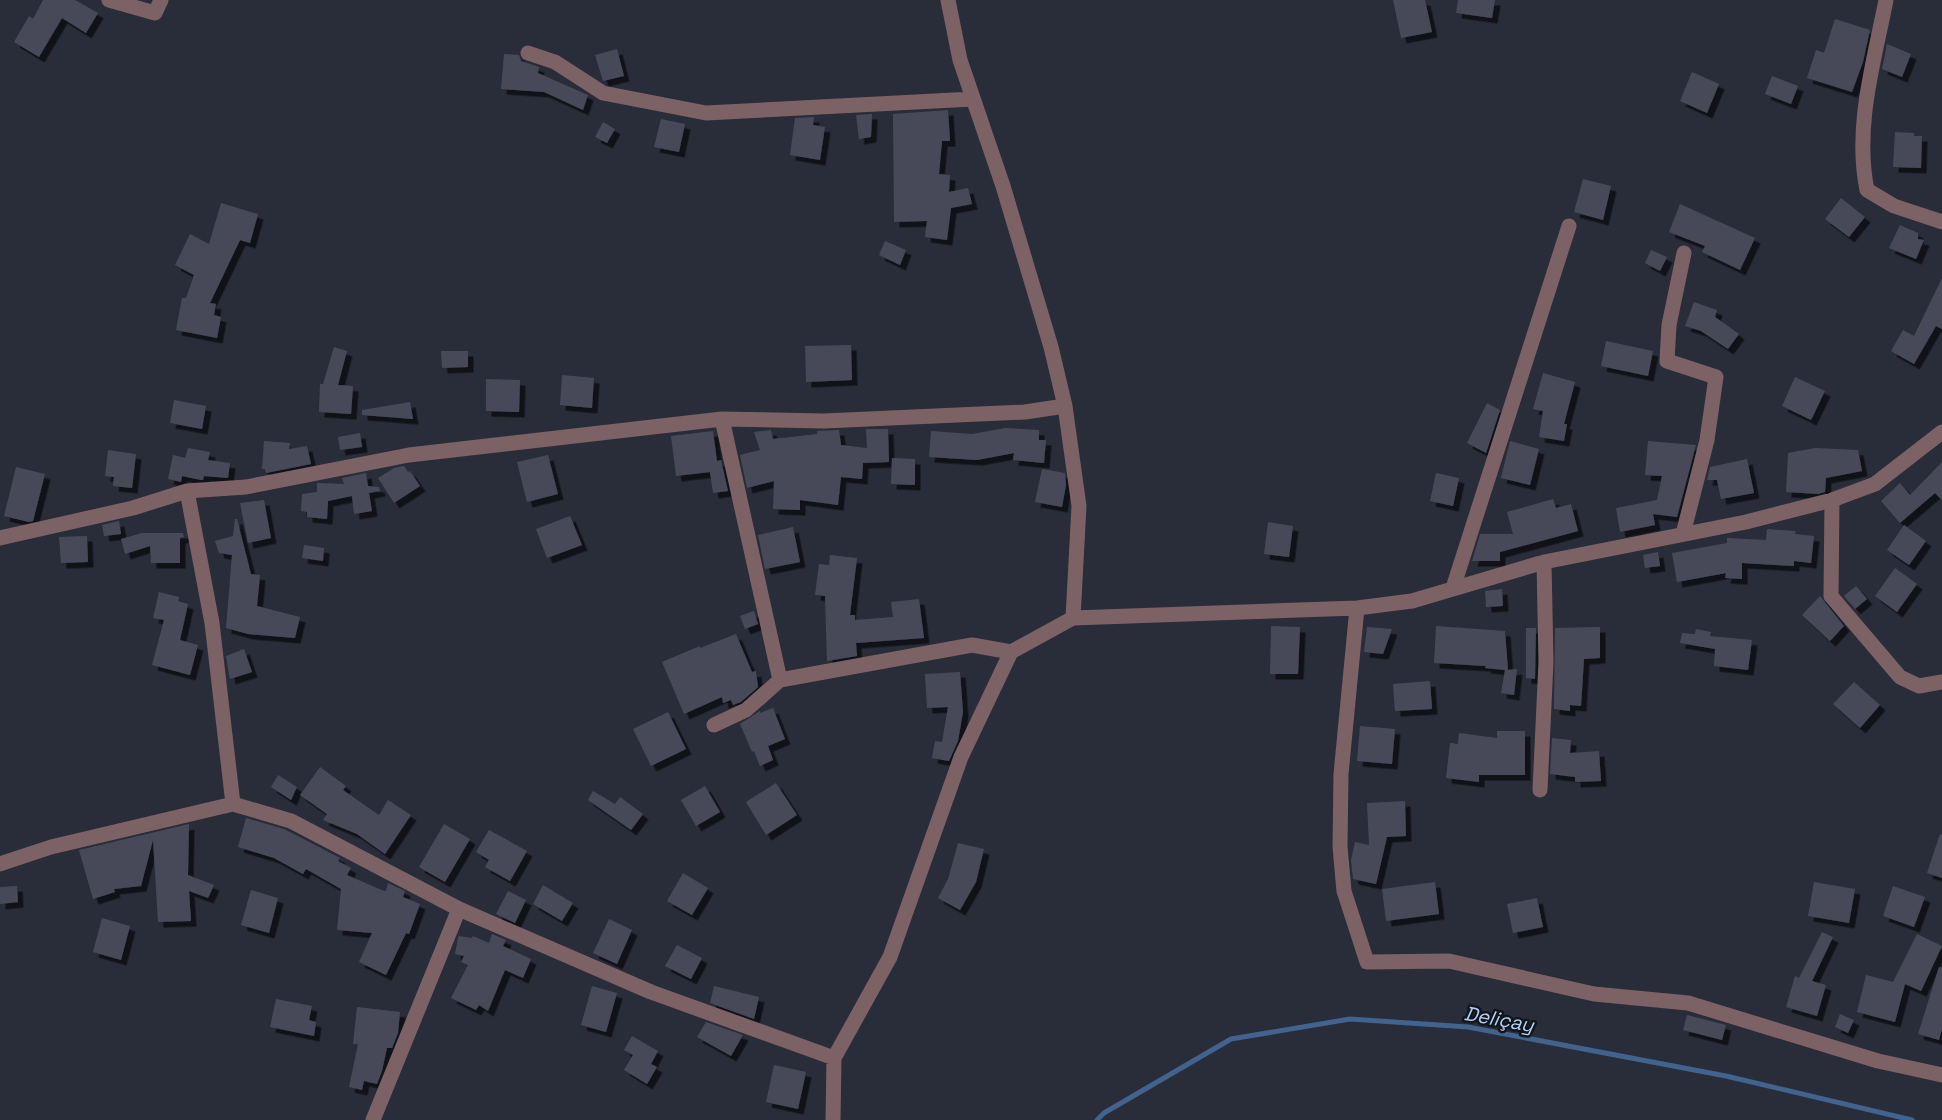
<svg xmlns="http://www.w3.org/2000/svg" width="1942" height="1120" viewBox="0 0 1942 1120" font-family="'Space Grotesk',sans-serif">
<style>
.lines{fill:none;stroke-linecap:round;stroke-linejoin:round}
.stream{stroke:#42638d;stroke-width:5}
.building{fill:#474a58;filter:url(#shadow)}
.street{stroke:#7d6265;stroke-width:15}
.labels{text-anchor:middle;stroke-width:5;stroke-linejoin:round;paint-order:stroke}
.water-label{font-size:20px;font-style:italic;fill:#b1d1f8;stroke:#13151b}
</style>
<defs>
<filter id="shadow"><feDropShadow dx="5.5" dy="5.5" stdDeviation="0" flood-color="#0009"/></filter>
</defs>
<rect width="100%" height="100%" fill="#292c39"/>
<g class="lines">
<path class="stream" d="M1097,1120L1104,1113L1231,1039L1350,1019L1468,1027L1726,1076L1912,1120"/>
</g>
<path class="building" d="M43,0H75L98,13L86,33L62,18L39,57L14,42L29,16L33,19Z
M1393,0H1425L1432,32L1401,38Z
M1458,0H1495L1492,18L1456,13Z
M1835,19L1870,30L1863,62L1852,92L1807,78L1816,50L1824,53Z
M1887,44L1911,54L1902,77L1882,69Z
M617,49L624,76L603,81L595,55Z
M504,54L519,55L521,61L539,67L538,73L588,95L583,110L544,92L501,89Z
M1692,72L1719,84L1707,113L1680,101Z
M1772,76L1798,86L1791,104L1765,94Z
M948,110L950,141H942L939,174L950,175L949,192L968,188L972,204L951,208L947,240L925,237L927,221L894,222L893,114Z
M872,114L871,137L859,139L856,115Z
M814,117L813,125L825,127L820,160L790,155L795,118Z
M661,119L685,124L679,152L654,147Z
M603,122L615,129L607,143L595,137Z
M1895,132L1914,133V136H1922L1921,168L1893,167Z
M1583,179L1611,186L1603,220L1574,212Z
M1841,198L1865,217L1849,237L1825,219Z
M221,203L258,214L250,243L240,240L210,303L216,304L214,315L221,317L217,338L176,330L182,298H186L194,275L175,265L190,234L209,244Z
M1680,204L1755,238L1740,270L1702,252L1705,246L1669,232Z
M1900,225L1918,233V239L1924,240L1916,259L1889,248Z
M885,241L906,250L900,265L879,255Z
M1651,250L1667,257L1660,271L1645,263Z
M1942,278V329L1936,326L1914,364L1891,351L1903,330L1914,336Z
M1694,302L1717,310L1715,317L1739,334L1728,349L1701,331L1685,326Z
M1606,341L1653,351L1648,376L1601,366Z
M851,345L852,380L806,382L805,346Z
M334,347L347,351L338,385L353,386L351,414L319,412L320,384H323Z
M441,351H468V367L442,368Z
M1543,373L1575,382L1564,424H1567L1564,441L1539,437L1543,411L1533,409Z
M562,375L594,378L592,408L560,405Z
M1795,377L1825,391L1811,420L1782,406Z
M486,379L520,380L519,412L486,411Z
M174,400L206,406L202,429L170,423Z
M410,402L413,419L362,415V410Z
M1487,403L1500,410L1486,453L1467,443Z
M1005,428L1039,430V440H1046L1044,463L1013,460L1014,453L977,460L929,457L931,431L972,434Z
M866,429H888L889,462L863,463L862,479L841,477L838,505L800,500V510L773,509L774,481L747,488L740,455L760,450L754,432L771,430L773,439L817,434V431L839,430L841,445L867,448Z
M713,431L717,461L721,460L728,491L713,493L710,472L676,476L671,436Z
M360,433L362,447L340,450L338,437Z
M264,441L290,443L289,449L307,446L311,464L266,473L265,469H262Z
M1510,441L1539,449L1530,485L1501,478Z
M1648,441L1696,445L1677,517L1653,514L1655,525L1620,532L1616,508L1657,500L1662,476L1645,475Z
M188,448L210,452L208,460L230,463L228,478L204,476L203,480H201L182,476L181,482L168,479L173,455L185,458Z
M1815,448L1858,450L1862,471L1826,478L1825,492L1818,494L1786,492L1788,453Z
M108,450L136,454L132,488L113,486L114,477L105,476Z
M548,455L558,494L527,502L517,462Z
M892,458L915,459V485L891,484Z
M1747,459L1754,493L1721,499L1717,480H1707L1710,467Z
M1942,462V500L1935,493L1900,523L1881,501L1900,483L1910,495Z
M404,466L408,472L410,471L420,486L394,503L378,478L394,468Z
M16,467L45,474L33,521L29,522L4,516Z
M1042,469L1065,473L1066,485L1062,507L1035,502Z
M366,473L368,486L379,487L380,491L369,493L372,511L354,514L352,496L328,501L327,519L307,517V512L301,511L302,494L317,492V483L344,484L342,478Z
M1436,473L1459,478L1453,506L1430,501Z
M1553,499L1556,508L1571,504L1578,531L1500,552V561H1472L1480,534H1513L1507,512Z
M264,500L271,538L248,543L240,503Z
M570,516L582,545L547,558L536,529Z
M235,519H237L251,574L260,575L257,606L300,617L295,638L248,634L226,628L232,555L219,553L215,541L233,536Z
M119,521L121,534L104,536L102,525Z
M1268,522L1293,526L1289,557L1264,554Z
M1904,525L1926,541L1909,565L1887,550Z
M793,527L800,562L765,569L758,535Z
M1767,529L1796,531L1795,534L1814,536L1811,563L1794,561V566L1742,563V579L1725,578L1726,573L1677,582L1672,553L1727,543V538L1766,540Z
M142,533H183L184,537L180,538V563H151L150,546L125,554L121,539Z
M87,536L88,562L61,563L59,537Z
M304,545L324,548L323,561L302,558Z
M1658,552L1660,566L1645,568L1643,555Z
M830,555L857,558L850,615H855V620L893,617L891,602L919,599L924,638L856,643L857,656L827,661L825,596L815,595L819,564L829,565Z
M1895,568L1917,584L1897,612L1875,596Z
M1856,586L1867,599L1855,609L1844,596Z
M1502,589L1503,606L1486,607L1485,591Z
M159,592L179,597L178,601L188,604L180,640L198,645L190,675L152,665L164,620L153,618Z
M1820,596L1844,626L1830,641L1802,615Z
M754,611L758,624L745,629L740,616Z
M1271,626L1300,627L1298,674H1270Z
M1436,626L1505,631L1508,670L1517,669L1514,695L1501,693L1505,670L1485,668L1486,666L1434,663Z
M1367,627L1392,629L1383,654L1364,652Z
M1600,627V658L1584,659L1581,706L1570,705V711L1554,709L1555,628Z
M1526,628H1536L1535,679L1526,678Z
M1696,629L1711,632L1710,636L1752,640L1748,670L1714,666L1715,649L1680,643L1682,633L1695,634Z
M736,634L752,672L756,671L758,687L741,702L733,705L731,700L723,703L722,697L684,714L662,662L700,646V648Z
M244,649L252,672L230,679L226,656Z
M960,672L963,712L958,741L949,761L932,758L935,741L942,742L948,707L927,708L925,674Z
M1430,681L1432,709L1395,711L1393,684Z
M1854,682L1880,705L1860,728L1833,704Z
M773,708L785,739L768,746L773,760L760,766L754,751L752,752L740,724L760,711V713Z
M668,712L686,749L651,766L633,729Z
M1360,726L1395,729L1392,764L1357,761Z
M1497,731H1525V775H1479V782L1446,778L1450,743L1458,744L1459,733L1497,738Z
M1552,738L1571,740L1570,753L1599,751L1601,781L1575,782V777L1550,774Z
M320,767L346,786L343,790L379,815L388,800L411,815L385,854L357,834L323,820L327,814L300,795Z
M278,775L297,787L291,800L271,787Z
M776,783L797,815L766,835L746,802Z
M705,786L720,812L696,826L681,800Z
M593,791L615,804L620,797L643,814L631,830L588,800Z
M1405,801L1406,836L1387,837L1376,884L1353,879L1351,860L1355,842L1369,845L1367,803Z
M246,818L284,829L340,858L338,861L351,868L347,875L384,891H386L388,883L405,891L403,897L420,904L409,934L406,933L386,975L359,962L372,933L337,930L341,889L306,869L303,874L274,858L238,847Z
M189,824L188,875L214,885L208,898L189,891L191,921L158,922L153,840L141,886L114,889L115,892L93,899L79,850Z
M444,824L470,839L445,882L419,867Z
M489,830L527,851L510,881L485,867L489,860L476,852Z
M1940,834L1942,835V878L1927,873Z
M958,843L984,849L976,882L960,910L938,898L948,879Z
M683,873L708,888L692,915L667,901Z
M1435,882L1439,914L1386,921L1382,889Z
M1814,882L1855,889L1849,923L1808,916Z
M543,885L573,903L562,921L533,904Z
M17,886L18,902L0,904V887Z
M1893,886L1925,897L1914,927L1883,916Z
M251,890L278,898L269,933L241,925Z
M508,891L526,900L515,923L496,914Z
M1537,898L1543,927L1513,933L1507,904Z
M102,918L130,926L121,960L93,952Z
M609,919L632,930L617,964L593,953Z
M1822,932L1833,937L1812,981L1826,985L1817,1016L1786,1007L1795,976L1799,978Z
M492,934L506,940L503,946L531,959L523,978L505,970L488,1011L479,1005L476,1010L451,998L468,965L461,962L464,956L455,954L458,938L459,936L472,938L473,936L489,943Z
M1917,934L1942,946L1921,991L1905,984L1895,1022L1857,1012L1866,975L1893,982Z
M677,945L702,958L691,979L665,966Z
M1939,967L1942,968V1029L1939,1040L1918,1034Z
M592,986L617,993L606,1032L581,1025Z
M714,986L759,997L754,1019L710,1003Z
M276,999L312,1006L309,1020L316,1022L314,1036L270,1027Z
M357,1007L400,1012L398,1033L392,1048H387L382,1071L377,1084L364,1081L362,1090L349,1087L358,1044H353Z
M1840,1014L1854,1020L1848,1033L1835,1027Z
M1687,1015L1726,1025L1722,1040L1683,1030Z
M706,1022L743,1035L731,1056L697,1037Z
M632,1036L658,1051L651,1064L657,1067L647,1084L624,1070L633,1055L624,1050Z
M774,1065L806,1072L798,1109L766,1102Z"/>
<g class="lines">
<path class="street" d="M109,0L155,13L161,0
M948,0L960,60L1003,186L1051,347L1065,406L1079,506L1073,618
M1886,0C1874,62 1854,127 1867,190L1894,206L1942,222
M528,53L555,62L603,93L706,113L973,99
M722,419L780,680
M187,491L212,623L233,804
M1832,500L1831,596L1900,677L1919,686L1942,682
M1683,534L1707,440L1716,377L1667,361L1669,325L1684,253
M0,538L133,508L187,491L246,487L409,455L722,419L824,421L1025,412L1065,406
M1453,588L1569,226
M1357,608L1341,774L1340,847L1344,891L1367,962L1449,961L1594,994L1688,1003L1878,1061L1942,1075
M714,725L746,710L780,680L972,645L1011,652L1073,618L1357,608L1412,601L1544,562L1746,522L1832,500L1875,484L1942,432
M1540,790L1546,662L1544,562
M0,864L51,847L233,804L291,821L459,909L651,992L834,1058
M373,1120L459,909
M833,1120L834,1058L890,957L961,757L1011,652"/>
</g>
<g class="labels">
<g class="water-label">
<text transform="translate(1499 1019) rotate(10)" y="7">Deliçay</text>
</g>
</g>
</svg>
